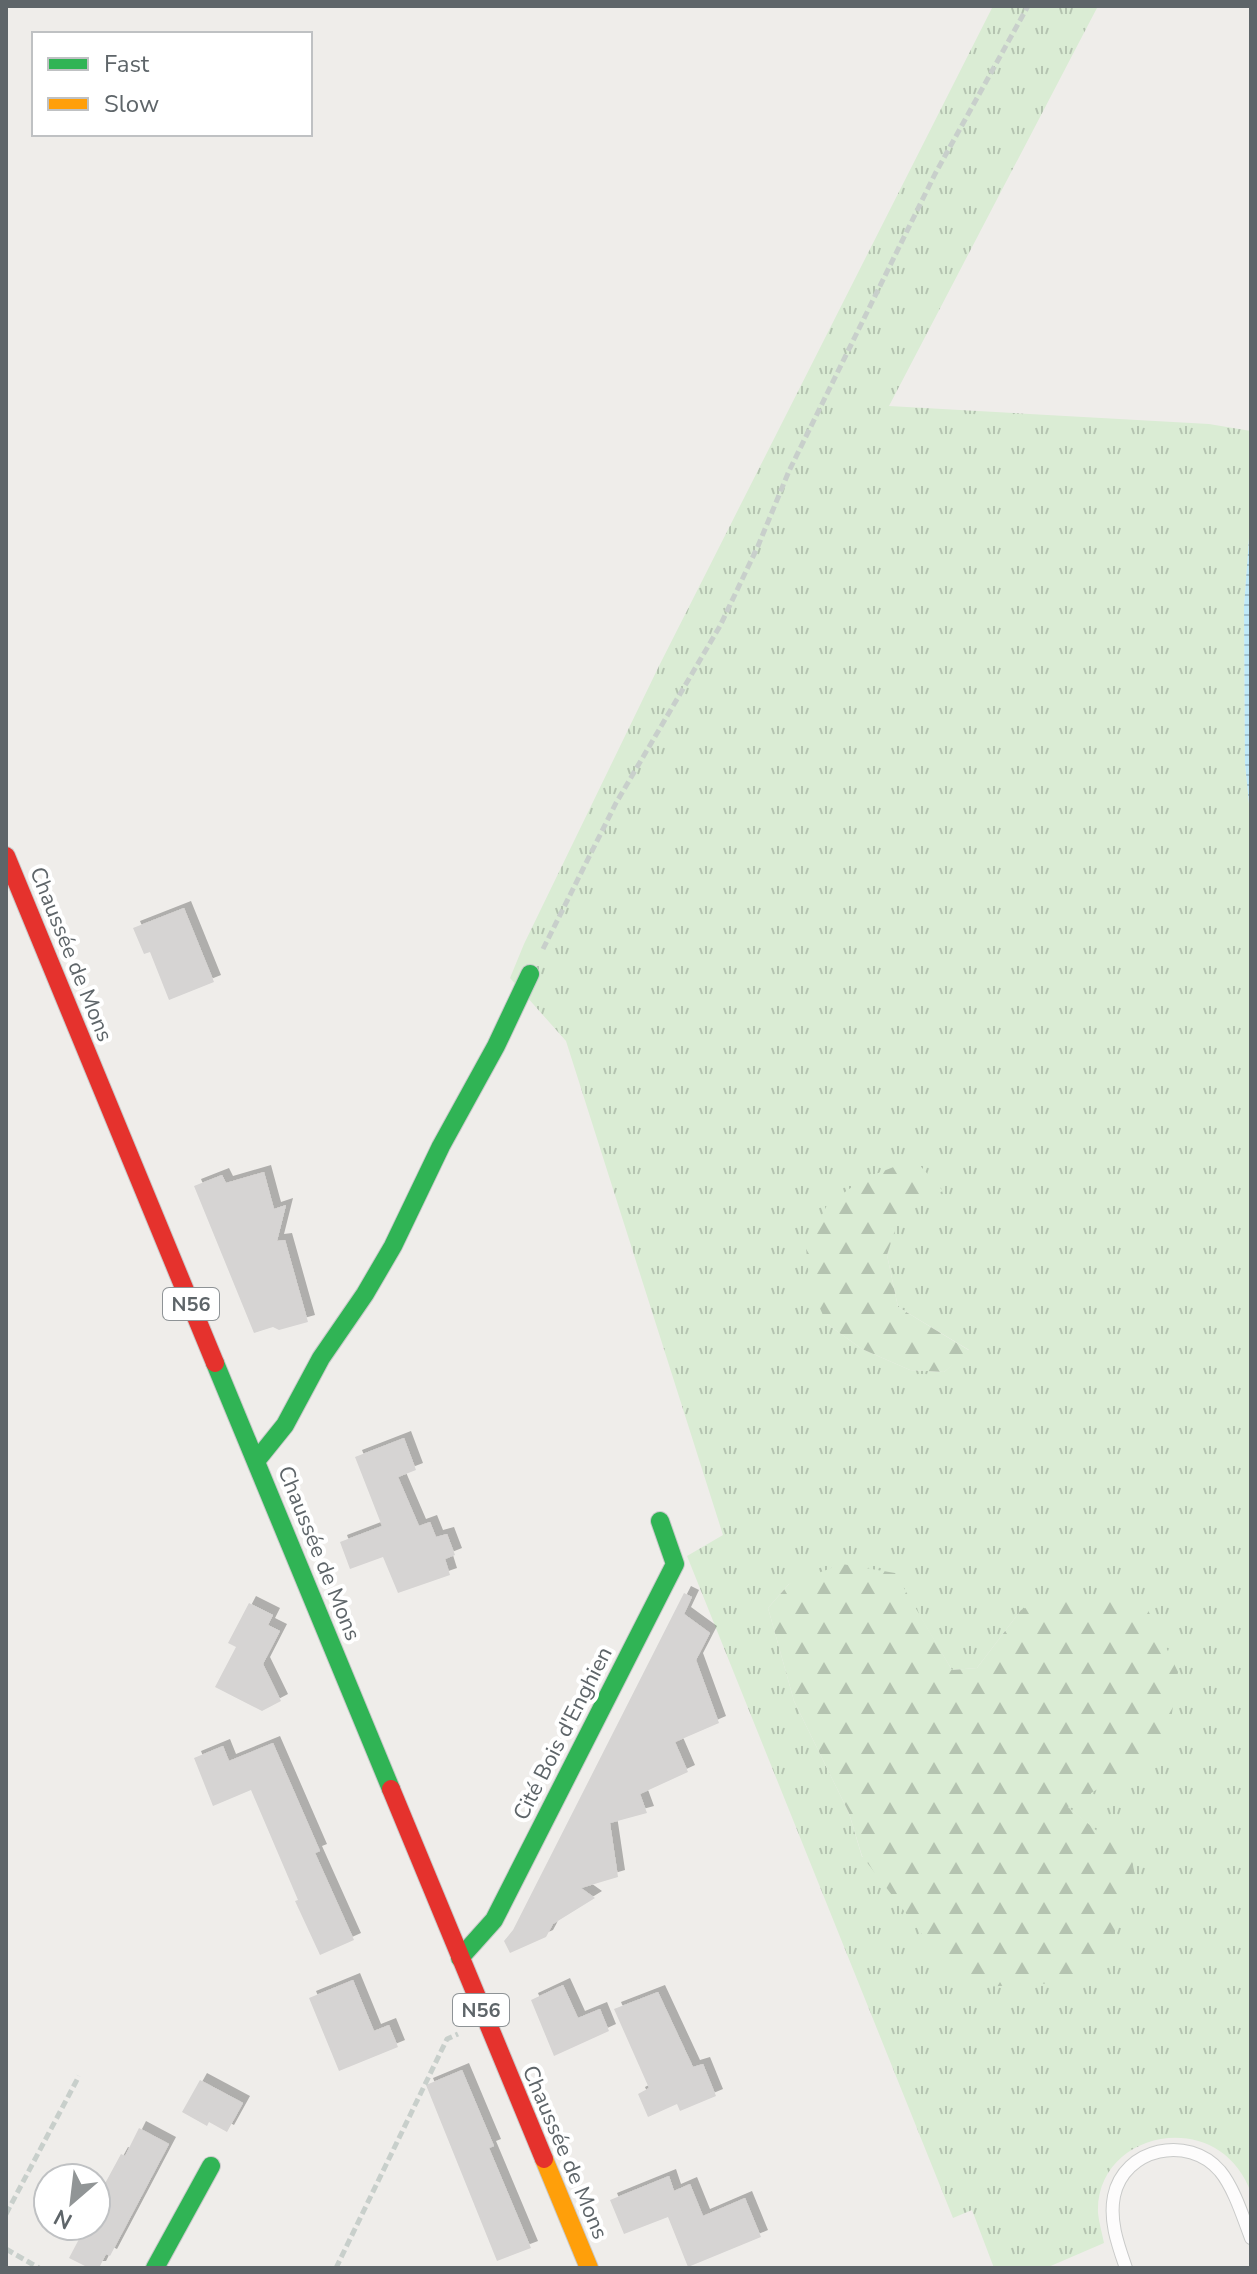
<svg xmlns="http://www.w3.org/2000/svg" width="1257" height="2274" viewBox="0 0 1257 2274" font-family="'Nunito Sans',sans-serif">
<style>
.grass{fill:url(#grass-tufts);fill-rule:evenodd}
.forest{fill:url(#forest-firs)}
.water{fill:url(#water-rules)}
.building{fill:#d6d4d3;filter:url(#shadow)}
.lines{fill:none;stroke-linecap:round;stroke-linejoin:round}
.lane-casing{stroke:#c9cac9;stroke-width:14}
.fast-casing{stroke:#c9caca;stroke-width:20}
.slow-casing{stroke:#c9caca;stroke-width:20}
.jam-casing{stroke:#c9caca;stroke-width:20}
.path{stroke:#c8cfcb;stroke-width:5;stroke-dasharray:8 4;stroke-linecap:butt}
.lane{stroke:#fdfcfc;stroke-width:12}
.fast{stroke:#30b455;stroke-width:18}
.slow{stroke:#ff9f0a;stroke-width:18}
.jam{stroke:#e5322d;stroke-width:18}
.labels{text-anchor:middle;stroke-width:8;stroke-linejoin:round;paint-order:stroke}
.shield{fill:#fff;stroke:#8e9396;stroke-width:2}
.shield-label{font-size:20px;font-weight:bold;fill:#5e6569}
.street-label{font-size:22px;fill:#5e6569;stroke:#fff}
</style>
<defs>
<pattern id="grass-tufts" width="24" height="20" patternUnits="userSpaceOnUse" patternTransform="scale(2)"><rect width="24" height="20" fill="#daecd4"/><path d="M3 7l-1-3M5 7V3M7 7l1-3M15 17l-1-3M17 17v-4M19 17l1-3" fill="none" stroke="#b4c3b0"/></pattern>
<pattern id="forest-firs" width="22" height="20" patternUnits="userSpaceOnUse" patternTransform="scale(2)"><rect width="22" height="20" fill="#daecd4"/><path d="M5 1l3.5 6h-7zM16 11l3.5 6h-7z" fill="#b4c3b0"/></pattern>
<pattern id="water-rules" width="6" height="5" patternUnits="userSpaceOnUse" patternTransform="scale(2)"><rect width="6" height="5" fill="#bfeaf9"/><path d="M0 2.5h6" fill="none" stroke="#9ec1ce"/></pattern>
<filter id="shadow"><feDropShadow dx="7" dy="-7" stdDeviation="0" flood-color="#0004"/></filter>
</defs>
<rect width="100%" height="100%" fill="#efedea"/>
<path class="grass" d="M993,6H1098L889,406L1209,424L1251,431V511L1244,607L1245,763L1251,824V2193C1220,2105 1095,2130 1098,2213C1099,2223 1102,2233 1104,2243L1046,2268H994L972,2210L953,2218L687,1556L723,1535L566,1041L510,978L524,944L659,666ZM914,1159L887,1255L898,1307L969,1350L944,1372L910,1370L862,1349L827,1324ZM894,1573L952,1670L977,1668L1021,1610L1068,1807L1097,1832L862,1857L849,1813L794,1701L768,1608L789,1584Z"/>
<path class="forest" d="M914,1159L943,1191L901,1211L887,1255L898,1307L970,1351L944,1372L910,1370L862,1349L827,1324L810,1286L806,1248L827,1205L863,1179Z
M842,1564L895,1573L952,1670L977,1668L1021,1610L1059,1594L1144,1602L1178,1672L1167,1747L1068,1807L1097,1831L1130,1841L1135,1881L1104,1958L1056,1983L963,1988L862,1856L849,1813L794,1701L768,1608L789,1584Z"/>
<path class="water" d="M1251,511V824L1245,763L1244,607Z"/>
<path class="building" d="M184,908L214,982L169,1000L150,952L144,954L133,928Z
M264,1172L274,1209L286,1205L277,1241L285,1240L308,1322L279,1330L273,1327L254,1333L194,1186L222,1175L226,1183Z
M404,1438L416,1470L398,1477L419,1526L430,1522L436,1537L447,1534L455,1555L445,1559L450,1575L398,1593L383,1557L350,1569L340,1542L382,1526L355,1457Z
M684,1593L692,1597L684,1614L710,1633L696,1660L719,1723L675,1742L688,1772L640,1794L647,1813L610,1823L618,1877L581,1888L595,1898L553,1924L546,1937L510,1953L504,1941L513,1930Z
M249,1603L273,1615L268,1625L280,1631L263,1664L281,1701L262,1711L215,1687L236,1647L228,1643Z
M273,1743L320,1851L315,1853L354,1940L320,1955L295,1901L298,1900L251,1790L213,1806L194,1758L223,1746L229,1761Z
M353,1980L374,2031L389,2025L398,2047L339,2071L309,1998Z
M563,1985L578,2018L600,2009L609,2031L554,2056L531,2000Z
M658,1992L693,2067L703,2064L716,2096L680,2111L677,2104L648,2117L638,2094L649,2088L614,2009Z
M462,2070L494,2146L489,2148L531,2248L497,2261L426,2085Z
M200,2080L243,2103L227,2132L209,2122L207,2126L182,2112Z
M139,2128L169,2144L110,2256L106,2254L99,2268H89L69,2258L86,2226H96V2200L121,2154L125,2156Z
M669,2176L674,2191L690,2184L703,2216L745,2198L761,2237L688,2267L668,2217L624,2234L610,2200Z"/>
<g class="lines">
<g class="lane-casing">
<path id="lane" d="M1126,2268C1118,2245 1109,2221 1114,2196C1124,2148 1188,2134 1220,2171C1234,2188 1243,2217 1251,2238"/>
</g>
<g class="fast-casing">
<path id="fast" d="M215,1363L391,1789
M256,1461L285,1425L321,1358L365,1294L393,1246L441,1146L496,1046L530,974
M460,1958L494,1920L675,1564L660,1521
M155,2268L211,2166"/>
</g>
<g class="slow-casing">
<path id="slow" d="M544,2159L589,2268"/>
</g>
<g class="jam-casing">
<path id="jam" d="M6,856L215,1363
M391,1789L544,2159"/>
</g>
<path class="path" d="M543,949L616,803L720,626L758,546L789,471L935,174L1028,6
M6,2214L79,2076
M6,2249L39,2268
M336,2268L447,2039L458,2034"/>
<use href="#lane" class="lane"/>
<use href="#fast" class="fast"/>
<use href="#slow" class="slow"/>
<use href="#jam" class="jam"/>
</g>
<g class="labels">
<g class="shield">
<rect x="163" y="1288" width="56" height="32" rx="6"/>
<rect x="453" y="1994" width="56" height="32" rx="6"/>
</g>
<g class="shield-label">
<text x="191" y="1311">N56</text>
<text x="481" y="2017">N56</text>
</g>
<g class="street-label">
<text transform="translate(72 954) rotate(68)" y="8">Chaussée de Mons</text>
<text transform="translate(320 1553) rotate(68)" y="8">Chaussée de Mons</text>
<text transform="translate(562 1733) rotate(-63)" y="8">Cité Bois d'Enghien</text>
<text transform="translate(566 2152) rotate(67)" y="8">Chaussée de Mons</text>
</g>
</g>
<rect width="1257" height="2274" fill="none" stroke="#5e6569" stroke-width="16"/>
<rect x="32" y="32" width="280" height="104" fill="#ffffff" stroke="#bfc1c3" stroke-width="2"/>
<rect x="48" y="58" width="40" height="12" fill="#30b455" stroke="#bfc1c3" stroke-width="2"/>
<text x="104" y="72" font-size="24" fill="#5e6569">Fast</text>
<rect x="48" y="98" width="40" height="12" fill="#ff9f0a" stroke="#bfc1c3" stroke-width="2"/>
<text x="104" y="112" font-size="24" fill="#5e6569">Slow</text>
<g transform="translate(72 2202) rotate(208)"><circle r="38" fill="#ffffff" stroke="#bfc1c3" stroke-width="2"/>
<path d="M0-6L14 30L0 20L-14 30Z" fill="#919596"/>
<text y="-12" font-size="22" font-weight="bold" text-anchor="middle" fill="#5e6569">N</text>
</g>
</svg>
